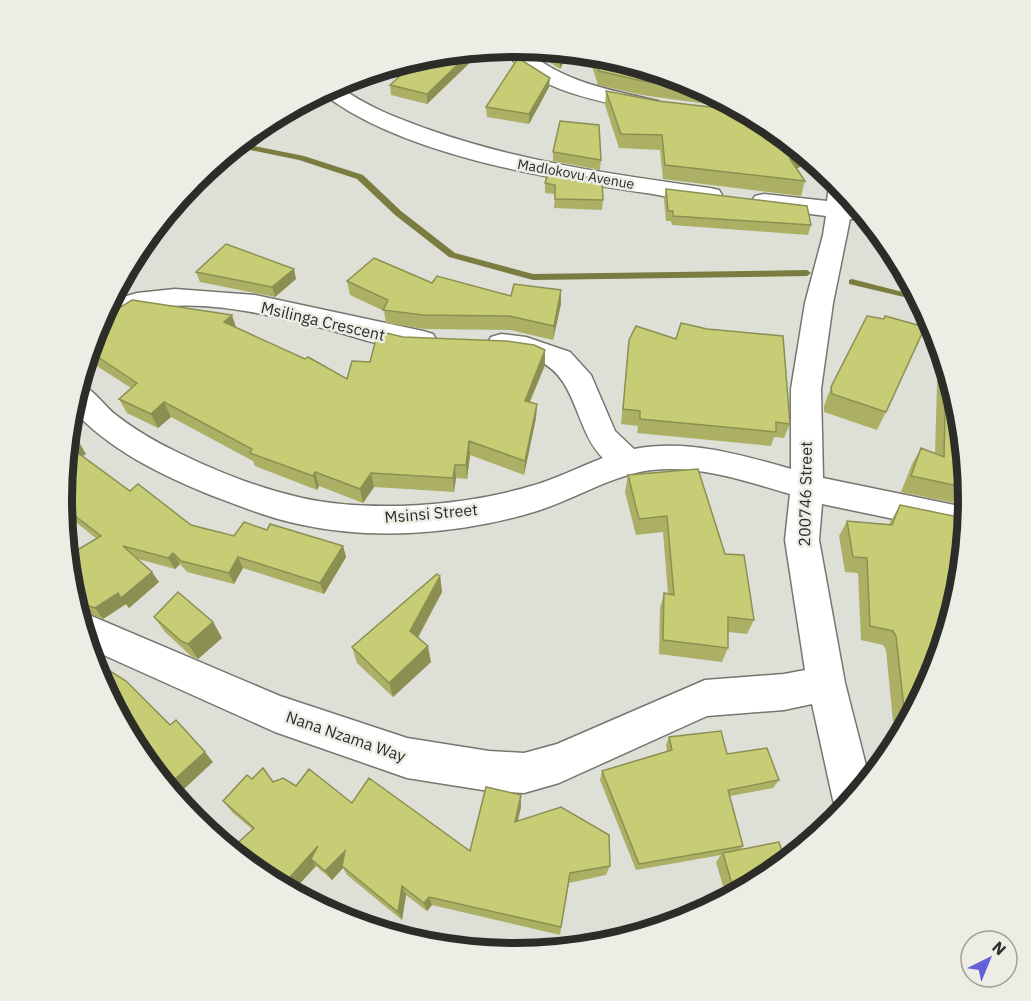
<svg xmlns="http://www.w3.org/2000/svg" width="1031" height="1001" viewBox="0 0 1031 1001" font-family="'IBM Plex Sans',sans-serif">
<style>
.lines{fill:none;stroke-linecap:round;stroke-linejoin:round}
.stream{fill:#7a7d3f;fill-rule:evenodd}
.street-casing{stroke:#75766f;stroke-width:3}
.street{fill:#fff;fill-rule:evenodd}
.wall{fill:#abb065}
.shaded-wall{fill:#8b9052}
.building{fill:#c7cd75;stroke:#8b9052;stroke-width:1.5}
.labels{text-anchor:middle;stroke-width:5;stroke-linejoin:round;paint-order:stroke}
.far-street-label{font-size:14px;fill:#2c2c29;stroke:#ecede4}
.street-label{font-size:16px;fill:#2c2c29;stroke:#ecede4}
.rim{fill:none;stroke:#2c2c29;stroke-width:8}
</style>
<rect width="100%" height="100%" fill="#dedfd7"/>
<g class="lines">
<path class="stream" d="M239,143L304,156L363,175L401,211L455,253L533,274L807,270L811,273L807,276L533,280L449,257L395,215L357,179L299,160L235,147Z
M852,279L918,296L921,301L849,284V280Z"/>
<g class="street-casing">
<path id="street" d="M523,47C560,82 610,90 658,101L661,106L658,111L650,112C601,101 534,92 502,48Z
M336,84C364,106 397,118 430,130C521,162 615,175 710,188L719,190L722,195L719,200C697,206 668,196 646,193C549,179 398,154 321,92Z
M836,179L852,198L851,204L857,205L869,219H850L833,303L821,389L823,478L969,508L966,534L822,504L819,540L845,683L870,781L841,816L833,800L812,704L784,710L707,716L559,783L524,793L489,791L407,778L275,732L88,648L78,613L82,612L280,696L407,738L489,751L524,753L557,744L705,680L784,674L805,670L785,540L790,494C746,481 698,465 652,470C612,475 575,499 537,511C465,533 377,541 303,525C272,519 242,507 213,496C161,475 109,450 71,408L79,384C94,389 104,406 116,415C134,429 154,441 175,451C215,471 258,488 302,498C370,513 464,506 531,486C556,479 579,467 603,458C574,429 578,377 537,360C522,353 506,355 491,351L487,344L491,337L501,334L526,337L570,352L591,375L615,431L634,449C687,439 739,454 791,469V389L805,303L823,235L826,216L764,208L755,206L752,201L755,196L764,194L827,201L829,185Z
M175,289L255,295L423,331L433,334L437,341L433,348C404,356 356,336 326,329C267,314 200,297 139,310C127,313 116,318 104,321L100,320L110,301L137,293Z"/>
</g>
<use href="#street" class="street"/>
</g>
<path class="wall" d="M529,48L569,52L560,69L529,49Z
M483,50L427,104L391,95L390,85L427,55Z
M588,54L604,55L690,81L768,123L814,161L797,168L805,181L801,196L663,179L660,150L619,148L605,105L606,91L658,101L742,110L735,108L642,95L598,85Z
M549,87L529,124L487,117L486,107Z
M295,106L296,116L285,111Z
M553,152L601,160L600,170L553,161Z
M549,170L603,200L602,210L554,208L555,194L545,193V183Z
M666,189L811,225L808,235L672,225L671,221H666L664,199Z
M875,226L893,249L907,274L896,273L893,265L890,264L884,244H879Z
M196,272L296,279L275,297L200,282Z
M347,281L432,283L511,296L561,290V304L553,340L510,330L424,329L386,323L384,311L350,295Z
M96,326L236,328L347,379L403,337L545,365L530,402L537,404L536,418L524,475L470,455L467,479L456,478L454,492L374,487L363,503L319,486L317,490L255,466L253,461L171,417L158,428L127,413L119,399L131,388L86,359Z
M629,340L790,424L784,438L774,437L771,446L637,433L638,426L621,424Z
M941,347L961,412L969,501V506L901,492L912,464L921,448L935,453L938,352Z
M831,387L886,412L877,430L824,412V406Z
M68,432L86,454L82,456L130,491L191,525L234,536L267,530L343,546L346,557L324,594L243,568L234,584L187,572L180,564L175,569L138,559L159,582L129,608L126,604L103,619L79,610L75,606L70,589L97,539L63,512L62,500Z
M628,475L725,554L754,620L747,634L728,632V648L722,662L659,654L660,608L664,593L668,594L663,532L636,535L625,492Z
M900,505L961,589L935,675L909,723L893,721L886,650L883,645L861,640L858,573L845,572L839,536L847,521L889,524Z
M440,576L442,592L418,638L431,662L393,697L357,663L352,647Z
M154,617L213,622L222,638L198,659L191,656L165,632Z
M669,737L727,754L779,780L773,788L730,796L743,846L740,850L767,878L727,900L716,862L721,855L636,870L600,780L602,771L667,751L666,745Z
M252,779L296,786L352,803L470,851L521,807L518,821L610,866L606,875L569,883L560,935L432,905L427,911L406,895L402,920L347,875L343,868L332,880L316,866L291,893L263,878L252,829L232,812L223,801Z"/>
<path class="shaded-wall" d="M483,50L427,104V94L472,51Z
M562,51L569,52L560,69V55Z
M550,78L549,87L529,124V114Z
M804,153L814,161L786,173L790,159Z
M294,269L296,279L275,297L272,287Z
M561,290V304L553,340L554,326Z
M232,315L237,330L224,322Z
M545,350V365L524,415L525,401Z
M164,402L171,417L158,428L151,414Z
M537,404L536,418L524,475L525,461Z
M469,441L470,455L467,479L466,465Z
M79,442L86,454L77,459L70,447Z
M455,465L456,478L454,492L453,478Z
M315,472L319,486L317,490L313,476Z
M371,473L374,487L363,503L360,489Z
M343,546L346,557L324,594L320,583Z
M173,553L180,564L175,569L168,558Z
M238,557L243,568L234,584L229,573Z
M152,572L159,582L129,608L126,604L103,619L95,608Z
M440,576L442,592L413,646L410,631Z
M213,622L222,638L198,659L188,644Z
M428,646L431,662L393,697L389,683Z
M205,752L213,762L184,789L175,779Z
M161,764L170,773L163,779L154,770Z
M521,795V807L515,832V822Z
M318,846L311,859L316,866L291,893L281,887Z
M345,851L342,866L343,868L332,880L325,871Z
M402,886L406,895L402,920L398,912Z
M429,897L432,905L427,911L424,903Z"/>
<path class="building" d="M553,50L562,51L560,55Z
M472,51L427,94L390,85L421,57L427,55Z
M594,54L604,55L690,81L705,89L643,81L599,71Z
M518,58L550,78L529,114L486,107Z
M606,91L658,101L745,111L768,123L804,153L790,159L805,181L665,165L662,135L621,134Z
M560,121L599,125L601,160L553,152Z
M549,170L602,180L603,200L555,199V185L545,183Z
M666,189L807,206L811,225L673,216V211H668Z
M226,244L294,269L272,287L196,272Z
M374,258L432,283L437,276L511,296L514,284L561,290L554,326L509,316L423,315L383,310L388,300L347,281Z
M132,300L232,315L224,322L305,359L308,357L347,379L352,361L370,362L378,331L403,337L506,341L534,345L545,350L525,401L537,404L525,461L469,441L466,465H455L453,478L371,473L360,489L315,472L313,476L250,453L252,449L164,402L151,414L119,399L137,383L89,351L96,326L99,320Z
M867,316L884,319L885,316L925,327L886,412L832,394L831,387Z
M681,323L707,329L783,336L790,424L776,422V432L640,419V411L623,409L629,340L636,326L676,339Z
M946,364L961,412L968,488L911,476L921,448L944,457Z
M68,432L79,442L70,447L130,491L138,484L191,525L234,536L244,522L267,530L270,524L343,546L320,583L238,557L229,573L181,561L173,553L168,558L123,546L152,572L121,598L118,593L95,608L74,601L70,589L67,556L101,536L62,506V500Z
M698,469L725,554L744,555L754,620L728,617V648L663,640L664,593L674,595L667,516L639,519L628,475Z
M900,505L968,519L961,589L949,627H945L946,638L935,675L916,710L904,708L896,636L893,631L870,626L867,558L853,557L847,521L892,525Z
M437,574L440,576L410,631L428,646L389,683L352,647Z
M178,592L213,622L188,644L181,641L154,617Z
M110,671L126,681L170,725L176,720L205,752L175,779L161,764L154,770L138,752L100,681Z
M721,731L727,754L767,748L779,780L728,790L743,846L639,864L602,771L672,750L669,737Z
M263,768L273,782L283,778L296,786L309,769L352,803L369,778L470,851L486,787L521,795L515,822L561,807L609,835L610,866L570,873L561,927L429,897L424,903L402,886L398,912L342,866L345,851L325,871L311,859L318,846L281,887L263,878L230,850L254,828L223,801L247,775L252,779Z
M779,842L786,863L767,878L735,895L723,853Z"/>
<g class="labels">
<g class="far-street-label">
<text transform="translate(576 174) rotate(10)" y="5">Madlokovu Avenue</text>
</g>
<g class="street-label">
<text transform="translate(323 321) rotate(13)" y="6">Msilinga Crescent</text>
<text transform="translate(805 494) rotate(-89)" y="6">200746 Street</text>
<text transform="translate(431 513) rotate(-5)" y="6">Msinsi Street</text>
<text transform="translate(346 736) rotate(19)" y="6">Nana Nzama Way</text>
</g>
</g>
<path d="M0 0H1031V1001H0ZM72 500a443 443 0 1 1 886 0a443 443 0 1 1-886 0Z" fill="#ecede4" fill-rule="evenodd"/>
<path class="rim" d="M72 500a443 443 0 1 1 886 0a443 443 0 1 1-886 0Z"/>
<g transform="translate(989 959) rotate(43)"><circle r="28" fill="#ecede4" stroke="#9fa099" stroke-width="1.5"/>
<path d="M0-4.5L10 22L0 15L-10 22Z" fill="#6460d9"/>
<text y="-9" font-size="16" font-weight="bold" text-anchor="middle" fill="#2c2c29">N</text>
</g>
</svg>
